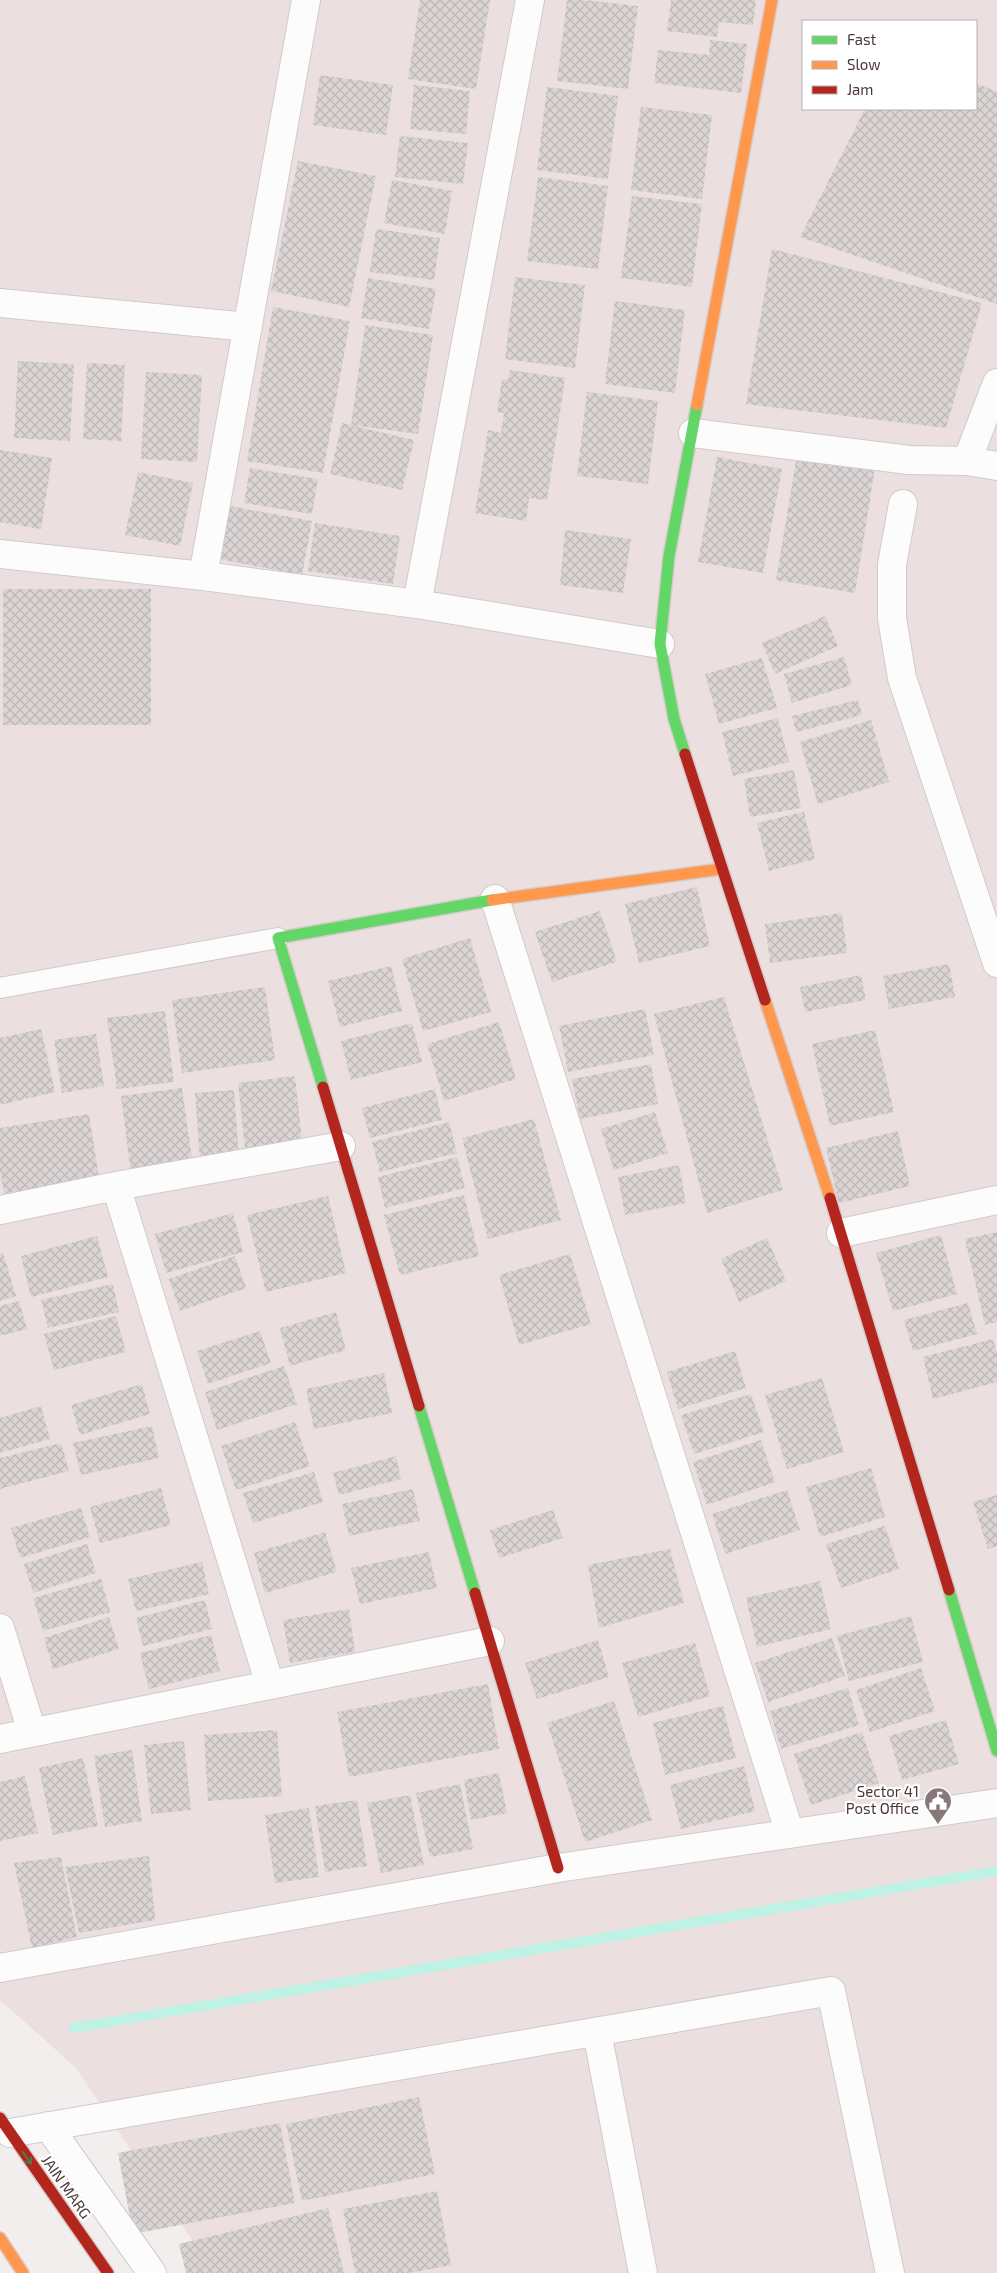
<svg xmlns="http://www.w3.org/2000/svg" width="997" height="2273" viewBox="0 0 997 2273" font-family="'Exo 2',sans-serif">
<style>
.residential{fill:#ebe0df;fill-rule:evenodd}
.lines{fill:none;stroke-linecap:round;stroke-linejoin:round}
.stream{stroke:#bef2e5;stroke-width:10}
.building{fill:url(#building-cross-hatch)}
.lane-casing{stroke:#d0caca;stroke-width:22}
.street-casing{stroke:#d0caca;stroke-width:30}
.fast-casing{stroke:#d9cbca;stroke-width:14}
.slow-casing{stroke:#d9cbca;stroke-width:14}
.jam-casing{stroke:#d9cbca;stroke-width:14}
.lane{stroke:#fdfcfc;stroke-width:20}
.street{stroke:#fdfcfc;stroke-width:28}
.fast{stroke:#63d668;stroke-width:11}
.slow{stroke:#ff974d;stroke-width:11}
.jam{stroke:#b3261e;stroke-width:11}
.oneway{stroke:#55774c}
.labels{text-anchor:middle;stroke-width:4.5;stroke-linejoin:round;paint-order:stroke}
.poi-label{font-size:15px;fill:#4b3839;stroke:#fff;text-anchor:end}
.street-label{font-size:15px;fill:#4b3839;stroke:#fff}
</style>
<defs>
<pattern id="building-cross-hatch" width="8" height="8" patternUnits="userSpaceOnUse" patternTransform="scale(1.25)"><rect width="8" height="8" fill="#dbd4d5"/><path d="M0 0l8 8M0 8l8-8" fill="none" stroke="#bdb7b8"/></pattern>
</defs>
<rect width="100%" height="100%" fill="#f3eeee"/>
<path class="residential" d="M0,0H997V2273H214L76,2068L0,2000ZM803,21H976V109H803Z"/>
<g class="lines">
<path class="stream" d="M74,2028L997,1871"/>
</g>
<path class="building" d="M420,0H490L476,89L408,79Z
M567,0H585L638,6L628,89L557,81Z
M671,0H756L753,25L719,22L717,37L667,31Z
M710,40L747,44L741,93L654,83L658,50L709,55Z
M320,75L393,85L386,135L313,125Z
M976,83L997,92V304L800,237L865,109H976Z
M414,85L470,91L466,134L410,129Z
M547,87L618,96L608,179L537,170Z
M641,107L712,115L702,199L631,190Z
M400,136L468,143L463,184L395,177Z
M298,161L376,176L349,307L271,291Z
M538,177L608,186L598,269L527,261Z
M392,180L452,191L445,234L384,223Z
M632,196L702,204L692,287L621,278Z
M376,229L440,238L434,280L370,272Z
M772,249L982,303L946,428L746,404Z
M515,277L585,285L575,368L505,359Z
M368,278L436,289L429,329L361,318Z
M615,301L685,310L675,393L605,384Z
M273,307L350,321L323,473L247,461Z
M365,325L433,335L418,434L351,425Z
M18,361L74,364L70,441L14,438Z
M87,363L125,365L121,441L83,439Z
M510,370L565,378L547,500L529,498L526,521L475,513L488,430L501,433L504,413L497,412L502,379L508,380Z
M146,372L202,375L197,462L141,459Z
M587,392L658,401L648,484L577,476Z
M342,423L414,440L402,490L330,474Z
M0,450L52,458L41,529L0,522Z
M797,455L875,468L855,593L776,580Z
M717,457L782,469L763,573L698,562Z
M250,468L318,479L312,514L244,503Z
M138,472L193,483L180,546L125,535Z
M229,506L312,521L302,575L219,559Z
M315,523L400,536L393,584L308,571Z
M565,530L631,539L623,593L560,585Z
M3,589H151V725H3Z
M825,616L838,646L775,674L762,643Z
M844,657L852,685L792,703L784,674Z
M762,658L777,708L719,724L705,674Z
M858,700L862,715L796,732L792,716Z
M778,718L789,762L733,776L722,732Z
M871,720L889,782L818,804L800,742Z
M794,770L801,808L750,817L744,779Z
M804,812L815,859L769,871L757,823Z
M697,887L710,946L639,963L625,904Z
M600,911L617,962L552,982L535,932Z
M842,913L847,953L770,963L765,924Z
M470,938L491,1012L423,1031L402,959Z
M949,964L955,997L889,1009L883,976Z
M391,966L402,1011L340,1027L328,981Z
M861,975L866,1000L805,1012L800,987Z
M265,987L275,1060L182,1073L172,1000Z
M724,997L783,1190L707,1213L654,1014Z
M645,1009L654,1055L568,1072L559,1026Z
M165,1011L174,1082L117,1089L107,1018Z
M499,1022L516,1079L444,1101L427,1044Z
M412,1023L422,1062L351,1080L341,1041Z
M41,1029L55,1092L0,1105V1038Z
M875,1030L894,1112L830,1126L812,1044Z
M96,1034L104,1086L62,1093L54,1040Z
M651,1064L658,1104L580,1119L572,1079Z
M295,1076L302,1142L245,1149L238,1083Z
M182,1088L193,1166L131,1174L121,1096Z
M435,1089L442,1120L370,1138L362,1108Z
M234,1090L239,1157L200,1160L195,1093Z
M655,1112L668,1153L614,1170L601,1129Z
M89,1114L99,1178L4,1194L0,1170V1128Z
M534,1119L561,1220L488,1239L462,1138Z
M449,1122L457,1153L380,1172L372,1142Z
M898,1131L910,1186L839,1203L826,1148Z
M457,1157L465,1188L385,1208L378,1177Z
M679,1165L686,1203L625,1215L618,1177Z
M464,1195L479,1256L400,1275L384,1215Z
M328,1196L346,1273L266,1292L247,1215Z
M233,1213L243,1252L166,1273L155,1234Z
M997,1232V1322L985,1325L965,1239Z
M941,1235L957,1294L893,1311L876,1253Z
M97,1236L108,1277L31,1297L21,1256Z
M767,1238L786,1281L739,1302L721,1259Z
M3,1253L16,1296L0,1301V1254Z
M570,1254L591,1324L519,1345L499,1275Z
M235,1256L246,1288L180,1311L169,1279Z
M113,1284L119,1312L48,1328L41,1300Z
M19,1301L27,1329L0,1336V1306Z
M968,1303L977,1334L913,1351L904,1320Z
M336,1312L346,1350L290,1366L280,1328Z
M116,1316L126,1352L54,1370L44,1334Z
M260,1331L271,1363L208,1384L197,1351Z
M993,1339L997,1354V1382L933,1399L923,1357Z
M735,1351L746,1388L678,1409L667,1372Z
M284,1366L297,1404L217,1430L205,1392Z
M384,1373L392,1413L314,1429L306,1389Z
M822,1378L844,1452L787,1469L765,1395Z
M142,1384L150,1414L80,1435L71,1405Z
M751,1394L764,1432L694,1454L681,1415Z
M41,1406L50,1439L0,1453V1418Z
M295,1422L310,1466L236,1490L221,1446Z
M152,1426L159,1458L81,1475L73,1443Z
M761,1440L775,1482L707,1505L693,1462Z
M61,1443L69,1471L0,1489V1458Z
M396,1456L401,1479L339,1495L333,1473Z
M871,1468L885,1517L820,1537L806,1487Z
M314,1472L323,1502L253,1523L243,1493Z
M161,1488L171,1525L100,1543L90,1507Z
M413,1489L420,1521L349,1536L342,1504Z
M787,1490L800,1530L725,1554L712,1514Z
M997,1495V1546L988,1549L973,1502Z
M81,1508L90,1537L20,1558L11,1528Z
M553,1510L563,1538L499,1558L490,1530Z
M885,1526L899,1569L841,1588L826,1544Z
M325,1532L337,1572L265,1593L254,1553Z
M87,1544L96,1573L33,1593L24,1564Z
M670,1549L684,1603L599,1628L588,1565Z
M429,1552L437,1588L360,1604L351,1568Z
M202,1562L209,1594L136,1611L128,1579Z
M101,1579L110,1612L43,1631L33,1598Z
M820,1581L831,1629L757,1647L746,1598Z
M205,1600L212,1629L143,1646L136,1618Z
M349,1609L355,1652L290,1663L283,1620Z
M911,1616L923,1662L849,1681L837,1636Z
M109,1617L119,1649L53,1669L44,1638Z
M211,1635L220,1671L149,1689L140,1653Z
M832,1638L845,1676L768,1702L755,1663Z
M598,1640L609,1677L537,1699L525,1663Z
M695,1643L710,1696L638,1717L622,1663Z
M921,1668L935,1711L870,1732L856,1690Z
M488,1684L499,1749L349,1777L337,1712Z
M848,1688L859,1725L781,1749L770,1711Z
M614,1701L652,1820L585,1842L547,1723Z
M723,1706L736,1758L665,1775L653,1723Z
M946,1720L959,1764L902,1780L889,1736Z
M277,1730L282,1796L208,1801L204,1735Z
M862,1732L879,1783L811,1805L794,1754Z
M184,1741L191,1810L151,1814L144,1745Z
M132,1750L142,1821L105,1827L94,1756Z
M83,1758L98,1826L53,1835L39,1768Z
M744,1766L755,1811L681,1829L670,1785Z
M499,1773L507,1813L471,1820L464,1780Z
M25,1776L38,1833L0,1841V1782Z
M460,1784L473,1849L430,1857L416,1793Z
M410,1795L424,1865L381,1873L367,1803Z
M357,1800L367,1866L325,1872L315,1806Z
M309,1808L319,1877L275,1883L265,1815Z
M149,1856L155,1920L79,1933L65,1867Z
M61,1857L77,1937L32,1948L14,1863Z
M419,2097L435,2174L302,2201L286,2124Z
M280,2123L295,2203L133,2234L118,2153Z
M437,2191L451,2265L410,2273H355L343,2209Z
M328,2208L344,2273H186L179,2244Z"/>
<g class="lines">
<g class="lane-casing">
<path id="lane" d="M0,988L278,938"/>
</g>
<g class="street-casing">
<path id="street" d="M0,303L248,327
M693,433L909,460L967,461L997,466
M967,461L997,383
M903,504L892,565V618L902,678L997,963
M0,554L203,576L417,604L660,644
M203,576L306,0
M417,604L530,0
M495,899L790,1834
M116,1186L270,1685
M0,1210L116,1186L341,1146
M841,1233L997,1200
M0,1628L32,1732
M0,1739L490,1641
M0,1968L558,1868L997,1803
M597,2032L643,2273
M48,2126L152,2273
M10,2133L831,1991L890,2273"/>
</g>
<g class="fast-casing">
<path id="fast" d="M685,754L674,719L660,644L669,556L697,405
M323,1087L278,938L492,900
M419,1406L475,1593
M949,1590L997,1751"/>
</g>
<g class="slow-casing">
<path id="slow" d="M697,405L772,0
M492,900L721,869
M765,1000L830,1198
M0,2238L23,2273"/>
</g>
<g class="jam-casing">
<path id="jam" d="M685,754L765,1000
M323,1087L419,1406
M830,1198L949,1590
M475,1593L558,1868
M0,2118L108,2273"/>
</g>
<use href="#lane" class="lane"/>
<use href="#street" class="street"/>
<use href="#fast" class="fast"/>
<use href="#slow" class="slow"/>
<use href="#jam" class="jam"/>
</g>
<defs><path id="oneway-shaft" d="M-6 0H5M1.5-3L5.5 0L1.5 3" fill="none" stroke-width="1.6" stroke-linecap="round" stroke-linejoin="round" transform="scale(1.25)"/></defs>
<use class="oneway" href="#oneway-shaft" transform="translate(27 2158) rotate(55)"/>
<defs>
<g id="civic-pin" transform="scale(1.4375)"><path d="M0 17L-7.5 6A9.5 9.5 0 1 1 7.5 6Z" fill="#867878" stroke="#fff"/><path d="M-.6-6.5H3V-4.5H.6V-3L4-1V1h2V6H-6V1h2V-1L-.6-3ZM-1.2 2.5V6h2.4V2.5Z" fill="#fff"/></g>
</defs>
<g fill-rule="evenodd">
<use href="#civic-pin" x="938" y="1801"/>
</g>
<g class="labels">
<g class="poi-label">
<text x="919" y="1797">Sector 41<tspan x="919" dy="17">Post Office</tspan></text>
</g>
<g class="street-label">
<text transform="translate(66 2187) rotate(55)" y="5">JAIN MARG</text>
</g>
</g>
<rect x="802" y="20" width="175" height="90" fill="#ffffff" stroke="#b7afb0"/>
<rect x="812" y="36" width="25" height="8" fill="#63d668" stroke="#b7afb0"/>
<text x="847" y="45" font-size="15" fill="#4b3839">Fast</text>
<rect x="812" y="61" width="25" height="8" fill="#ff974d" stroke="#b7afb0"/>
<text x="847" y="70" font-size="15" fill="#4b3839">Slow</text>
<rect x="812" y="86" width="25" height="8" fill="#b3261e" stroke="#b7afb0"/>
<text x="847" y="95" font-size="15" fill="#4b3839">Jam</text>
</svg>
